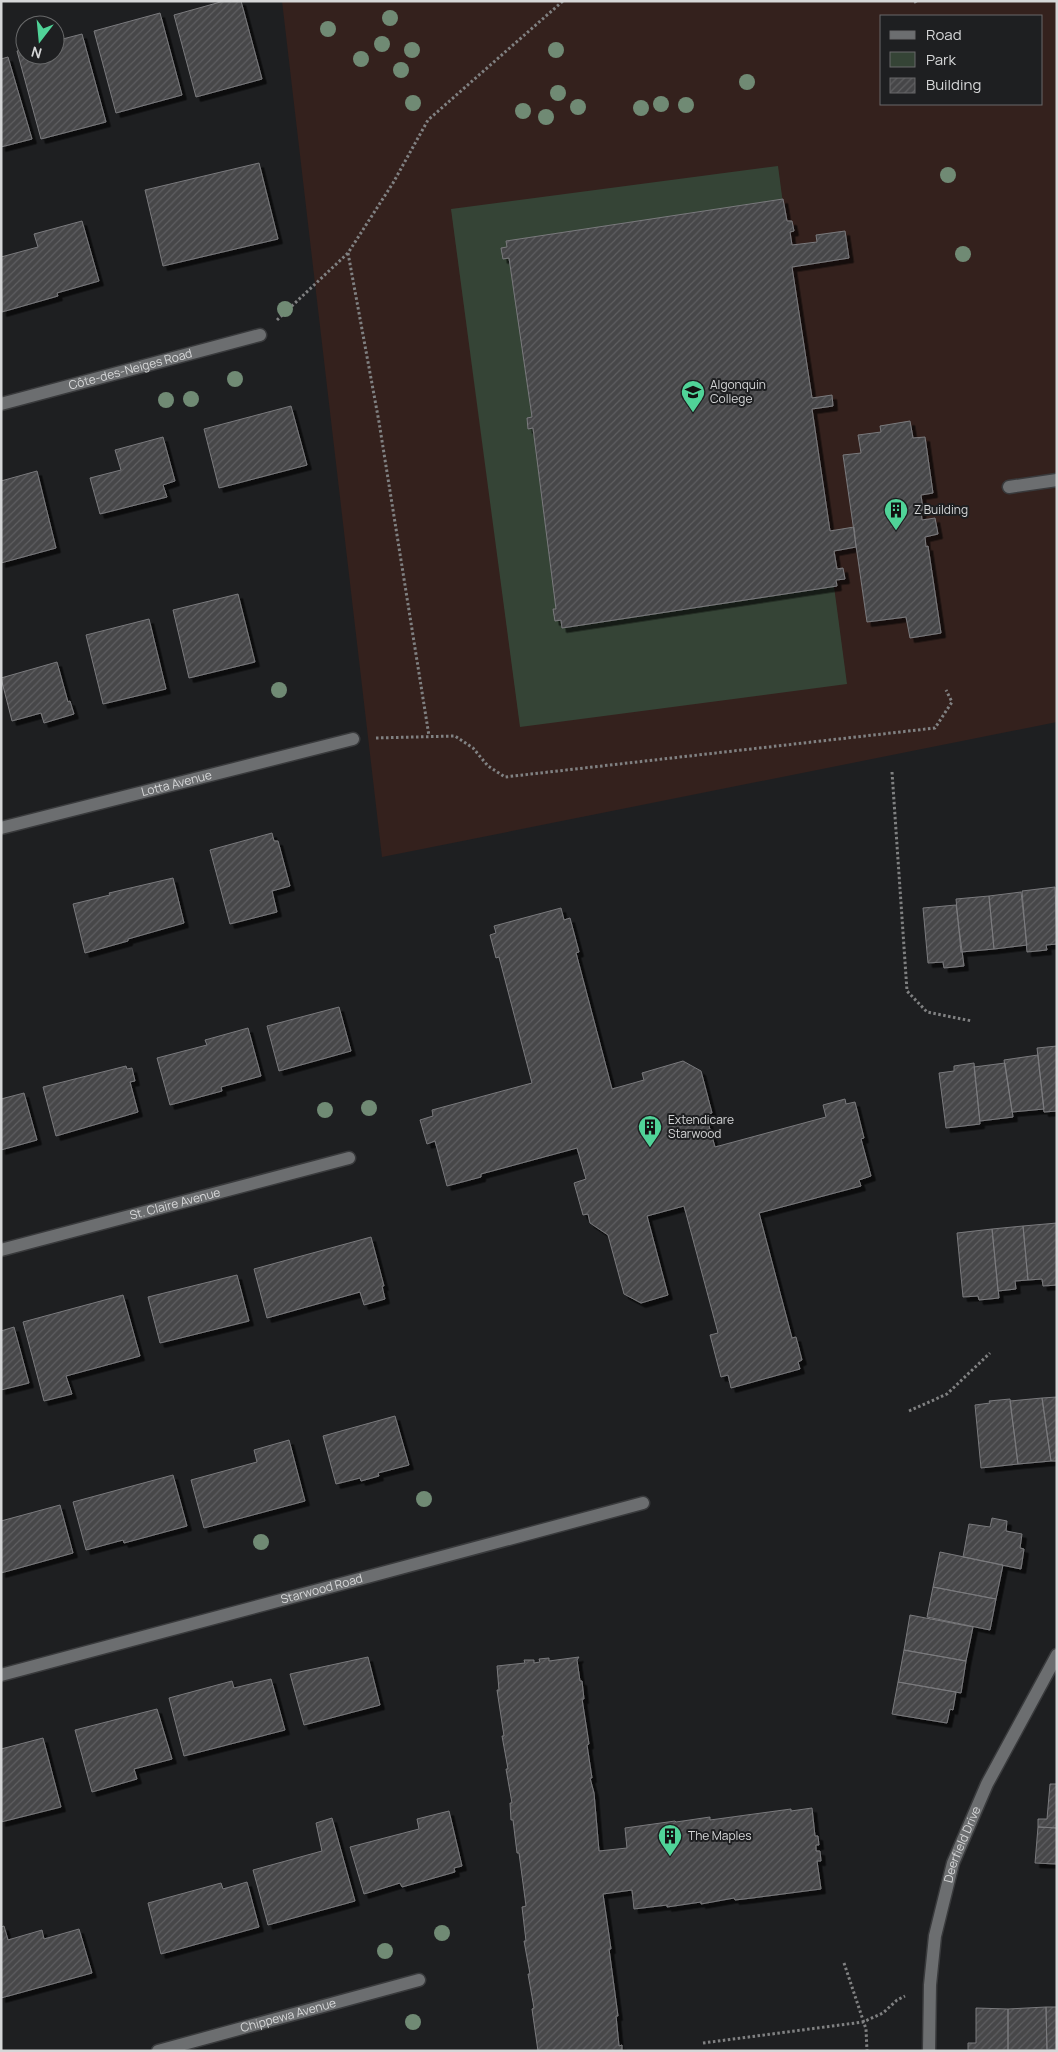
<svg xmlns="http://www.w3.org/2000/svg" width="1058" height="2052" viewBox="0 0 1058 2052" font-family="Manrope,sans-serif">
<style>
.education{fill:#34211d;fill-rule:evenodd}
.green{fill:#354436}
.building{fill:url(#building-hatch);stroke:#7a7a7d;filter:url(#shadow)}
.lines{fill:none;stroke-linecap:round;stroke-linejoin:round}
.minor-casing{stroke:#393a3c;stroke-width:15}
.path{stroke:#808182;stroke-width:3;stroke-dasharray:2.5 2.5;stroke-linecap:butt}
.minor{stroke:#6c6e70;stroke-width:12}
.tree{fill:#708a74}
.labels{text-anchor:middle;stroke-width:4;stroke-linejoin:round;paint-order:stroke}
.street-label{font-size:12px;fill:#d6d7d8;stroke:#1e1f21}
.poi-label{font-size:12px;fill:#d6d7d8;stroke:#1e1f21;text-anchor:start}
</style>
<defs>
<pattern id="building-hatch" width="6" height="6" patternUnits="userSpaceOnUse" patternTransform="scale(1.25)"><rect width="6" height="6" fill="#464648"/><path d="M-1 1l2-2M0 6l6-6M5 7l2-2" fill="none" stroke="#606062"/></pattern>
<filter id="shadow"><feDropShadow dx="4.5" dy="4.5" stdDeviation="0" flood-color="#0009"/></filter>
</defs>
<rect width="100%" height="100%" fill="#1e1f21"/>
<path class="education" d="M282,1H1057V722L382,857ZM882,16H1042V104H882Z"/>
<path class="green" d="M778,166L847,684L520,727L451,209Z"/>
<path class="building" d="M224,1H241L262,79L196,97L174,15Z
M160,13L182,95L116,113L94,31Z
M82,34L106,122L41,139L17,51L25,49V55H55V41Z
M8,57L32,139L1,147V59Z
M259,163L278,239L163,266L145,190Z
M783,199L787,221H792L794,231L790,232L792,245L817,242L816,235L845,231L849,258L792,267L812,398L832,395L833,406L812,409L830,531L854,527L856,547L834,551L837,569L843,568L845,579L836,580L837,586L562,628L561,620L555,621L553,609H556L533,428L528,429L527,418L532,417L509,258L503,259L501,248L507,247L506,241Z
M82,221L99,281L57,293L58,296L2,312L1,257L38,247L34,234Z
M291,406L307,465L219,488L204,429Z
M910,421L913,438L925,437L933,493L921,495L923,510H921L922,520L935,518L938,534L925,537L926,547L928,546L941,633L910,638L906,617L867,622L843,455L861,453L858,435L881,432L880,426Z
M163,437L175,481L163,485L167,497L100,514L90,478L121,470L115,450Z
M37,471L56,548L1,563V481Z
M238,594L255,662L189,678L173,610Z
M149,619L166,689L103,704L86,635Z
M57,662L68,702L70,701L74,714L44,723L41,713L12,721L1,678Z
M272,833L274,841H278L290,886L272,891L277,912L230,924L210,850Z
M173,878L184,923L128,939V941L85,953L73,904L110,895L109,893Z
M1055,887L1057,944L1046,945L1047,950L1027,952L1022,891Z
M1021,892L1027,945L994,949L989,896Z
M989,896L994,949L961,952L956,899Z
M956,905L964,966L944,968L943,962L928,963L923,908Z
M561,908L564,920L570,918L579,952L576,953L612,1089L644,1080L642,1073L683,1061L701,1071L712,1113L706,1115L715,1147L826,1117L823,1105L845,1099L846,1104L855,1102L864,1138L861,1139L871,1176L859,1180L861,1186L759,1213L792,1338L796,1337L802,1360L798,1362L800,1369L731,1388L728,1375L721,1377L710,1335L718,1333L684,1206L647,1216L668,1295L641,1303L624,1294L608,1235L590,1223L588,1214L583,1215L574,1183L586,1179L577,1148L481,1174V1177L447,1186L435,1141L427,1144L420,1120L433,1116L432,1110L532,1083L499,957L496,958L490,935L496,933L494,926Z
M339,1007L351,1051L279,1071L267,1026Z
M248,1028L261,1076L221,1087L222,1091L170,1105L157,1058L207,1045L205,1040Z
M1057,1046V1111L1044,1112L1037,1048Z
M1038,1055L1044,1109L1012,1112L1004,1060Z
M974,1063L980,1124L946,1128L939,1073L954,1071V1066Z
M1005,1063L1013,1117L980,1121L974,1067Z
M126,1066L127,1069L132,1068L135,1081L130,1082L138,1112L56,1136L43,1087Z
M24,1093L37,1140L1,1150V1099Z
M1057,1223V1285L1043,1286L1042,1279L1028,1280L1023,1226Z
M1023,1226L1028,1280L1015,1281L1016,1289L998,1291L992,1229Z
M992,1229L999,1298L979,1300L978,1296L963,1297L957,1233Z
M371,1237L384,1286H382L385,1299L364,1305L360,1292L267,1318L254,1269Z
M237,1275L249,1321L160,1343L148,1297Z
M123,1295L140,1356L66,1376L72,1394L44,1401L23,1322Z
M14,1327L29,1383L1,1390V1331Z
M1057,1397V1461H1051L1042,1398Z
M1042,1398L1051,1461L1018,1464L1010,1401Z
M1010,1399L1018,1464L981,1468L975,1405L990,1403L989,1401Z
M395,1416L409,1465L378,1473L379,1476L361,1481L360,1478L336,1484L323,1436Z
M289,1440L305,1501L204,1528L191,1480L257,1462L254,1450Z
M173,1475L187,1526L124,1543L123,1540L86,1550L73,1502Z
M60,1505L73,1553L1,1573V1521Z
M992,1518L1007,1521L1006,1531L1022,1534L1020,1548L1024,1549L1021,1569L963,1557L969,1524L990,1527Z
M940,1552L1003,1565L996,1599L933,1587Z
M933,1587L996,1599L990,1630L927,1617Z
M910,1615L973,1627L966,1661L904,1650Z
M904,1650L966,1661L961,1693L898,1682Z
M368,1657L380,1705L304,1725L290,1674Z
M579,1657L577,1660L580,1681H582L584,1699H582L589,1744L587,1745L592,1778H590L594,1793L599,1851L627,1848L625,1828L675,1821L676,1822L710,1817V1820L791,1809V1811L812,1808L815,1836H818L819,1845H816V1851H820L821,1861H817L821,1889L752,1898L735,1900L734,1898L701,1904V1902L667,1907V1905L634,1909L632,1890L603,1894L611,1949H609L618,2016H616L619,2046L622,2045V2051H538L532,2009L534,2008L528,1974H530L524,1941H526L522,1907L526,1906L519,1853H517L513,1820H511L510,1803H512L506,1769H508L502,1736H504L497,1690H499L497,1666L525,1663L524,1660H534V1663L540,1662L539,1659L549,1658V1661Z
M271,1679L285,1730L184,1756L169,1698L232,1681L234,1688Z
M898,1682L956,1692L953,1710L950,1709L947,1723L892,1714Z
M157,1709L172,1759L134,1769L137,1779L92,1792L75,1730Z
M43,1738L61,1807L1,1822V1749Z
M1050,1784H1057V1828L1038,1827V1819H1047Z
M449,1811L462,1866L454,1868L455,1872L402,1887L400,1883L364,1894L350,1847L419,1829L417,1819Z
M332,1818L355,1901L268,1925L253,1870L322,1851L316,1823Z
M1038,1827L1057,1828V1864L1035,1863Z
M247,1882L259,1927L161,1954L148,1903L221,1883L223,1889Z
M4,1926L8,1940L42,1930L44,1939L79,1929L92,1973L1,1998V1927Z
M1046,2007L1047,2050H1008V2009Z
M1046,2007H1057V2049L1047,2050Z
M976,2008L1008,2009V2050H968V2043H976Z"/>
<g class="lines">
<g class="minor-casing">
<g id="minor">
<path id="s1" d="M1,404L260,335"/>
<path d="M1009,487L1057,480"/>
<path id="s2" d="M1,828L353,739"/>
<path id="s3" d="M1,1250L349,1158"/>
<path id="s4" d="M1,1675L643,1503"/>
<path id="s5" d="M158,2051L419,1980"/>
<path id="s6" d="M929,2051L930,1985L935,1936L953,1863L987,1784L1057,1655"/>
</g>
</g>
<path class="path" d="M915,1L916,3
M348,253L379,422L429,736
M277,320L348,253L393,183L428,120L563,1
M376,738L455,736L473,748L488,766L505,777L935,728L952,702L946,690
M892,772L907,991L927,1012L972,1021
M909,1411L947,1394L990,1353
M844,1963L866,2029L867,2051
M703,2043L863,2022L883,2013L897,2000L905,1996"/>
<use href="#minor" class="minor"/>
</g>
<g class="tree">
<circle cx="390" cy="18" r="8"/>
<circle cx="328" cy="29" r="8"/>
<circle cx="382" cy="44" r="8"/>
<circle cx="412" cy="50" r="8"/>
<circle cx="556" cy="50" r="8"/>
<circle cx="361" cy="59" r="8"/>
<circle cx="401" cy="70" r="8"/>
<circle cx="747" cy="82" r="8"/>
<circle cx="558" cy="93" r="8"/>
<circle cx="413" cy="103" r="8"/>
<circle cx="661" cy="104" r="8"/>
<circle cx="686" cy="105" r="8"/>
<circle cx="578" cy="107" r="8"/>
<circle cx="641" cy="108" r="8"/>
<circle cx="523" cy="111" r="8"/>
<circle cx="546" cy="117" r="8"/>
<circle cx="948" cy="175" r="8"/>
<circle cx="963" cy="254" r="8"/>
<circle cx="285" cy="309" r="8"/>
<circle cx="235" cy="379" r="8"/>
<circle cx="191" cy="399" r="8"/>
<circle cx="166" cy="400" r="8"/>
<circle cx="279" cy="690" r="8"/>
<circle cx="369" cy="1108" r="8"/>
<circle cx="325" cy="1110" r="8"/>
<circle cx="424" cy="1499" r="8"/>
<circle cx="261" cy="1542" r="8"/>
<circle cx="442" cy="1933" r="8"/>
<circle cx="385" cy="1951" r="8"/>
<circle cx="413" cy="2022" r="8"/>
</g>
<defs>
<g id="university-pin" transform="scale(1.25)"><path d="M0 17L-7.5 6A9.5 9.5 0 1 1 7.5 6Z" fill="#50d398" stroke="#1e1f21"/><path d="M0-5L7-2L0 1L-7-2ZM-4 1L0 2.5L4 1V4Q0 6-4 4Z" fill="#111"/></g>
<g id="building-pin" transform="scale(1.25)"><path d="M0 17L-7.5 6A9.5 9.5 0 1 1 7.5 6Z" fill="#50d398" stroke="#1e1f21"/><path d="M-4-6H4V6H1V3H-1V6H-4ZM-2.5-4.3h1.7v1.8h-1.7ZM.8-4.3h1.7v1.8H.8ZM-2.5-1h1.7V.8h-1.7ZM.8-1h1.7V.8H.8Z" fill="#111"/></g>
</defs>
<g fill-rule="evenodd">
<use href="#university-pin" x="693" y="392"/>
<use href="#building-pin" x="896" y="510"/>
<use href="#building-pin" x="650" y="1127"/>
<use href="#building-pin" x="670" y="1836"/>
</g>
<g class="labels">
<g class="street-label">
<text dy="4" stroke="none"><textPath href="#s1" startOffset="134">Côte-des-Neiges Road</textPath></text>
<text dy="4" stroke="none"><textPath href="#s2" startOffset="181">Lotta Avenue</textPath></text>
<text dy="4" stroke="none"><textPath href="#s3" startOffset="180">St. Claire Avenue</textPath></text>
<text dy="4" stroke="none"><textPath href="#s4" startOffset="332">Starwood Road</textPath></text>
<text dy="4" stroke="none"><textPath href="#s6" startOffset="211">Deerfield Drive</textPath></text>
<text dy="4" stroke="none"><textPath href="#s5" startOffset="135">Chippewa Avenue</textPath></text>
</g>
<g class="poi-label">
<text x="710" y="389">Algonquin<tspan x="710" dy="14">College</tspan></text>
<text x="914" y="514">Z Building</text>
<text x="668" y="1124">Extendicare<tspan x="668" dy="14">Starwood</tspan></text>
<text x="688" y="1840">The Maples</text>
</g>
</g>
<rect width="1058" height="2052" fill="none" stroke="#d6d7d8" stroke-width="5"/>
<rect x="880" y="15" width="162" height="90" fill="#1e1f21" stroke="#68696a"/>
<rect x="890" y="31" width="25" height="8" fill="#6c6e70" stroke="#68696a"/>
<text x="926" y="40" font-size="15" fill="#d6d7d8">Road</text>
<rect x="890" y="52" width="25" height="15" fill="#354436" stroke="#68696a"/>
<text x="926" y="65" font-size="15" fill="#d6d7d8">Park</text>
<rect x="890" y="78" width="25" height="15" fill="url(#building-hatch)" stroke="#68696a"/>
<text x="926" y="90" font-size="15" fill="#d6d7d8">Building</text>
<g transform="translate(40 40) rotate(196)"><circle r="24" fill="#1e1f21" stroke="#68696a"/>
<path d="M0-4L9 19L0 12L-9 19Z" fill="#50d398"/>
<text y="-8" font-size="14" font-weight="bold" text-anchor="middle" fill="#d6d7d8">N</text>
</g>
</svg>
